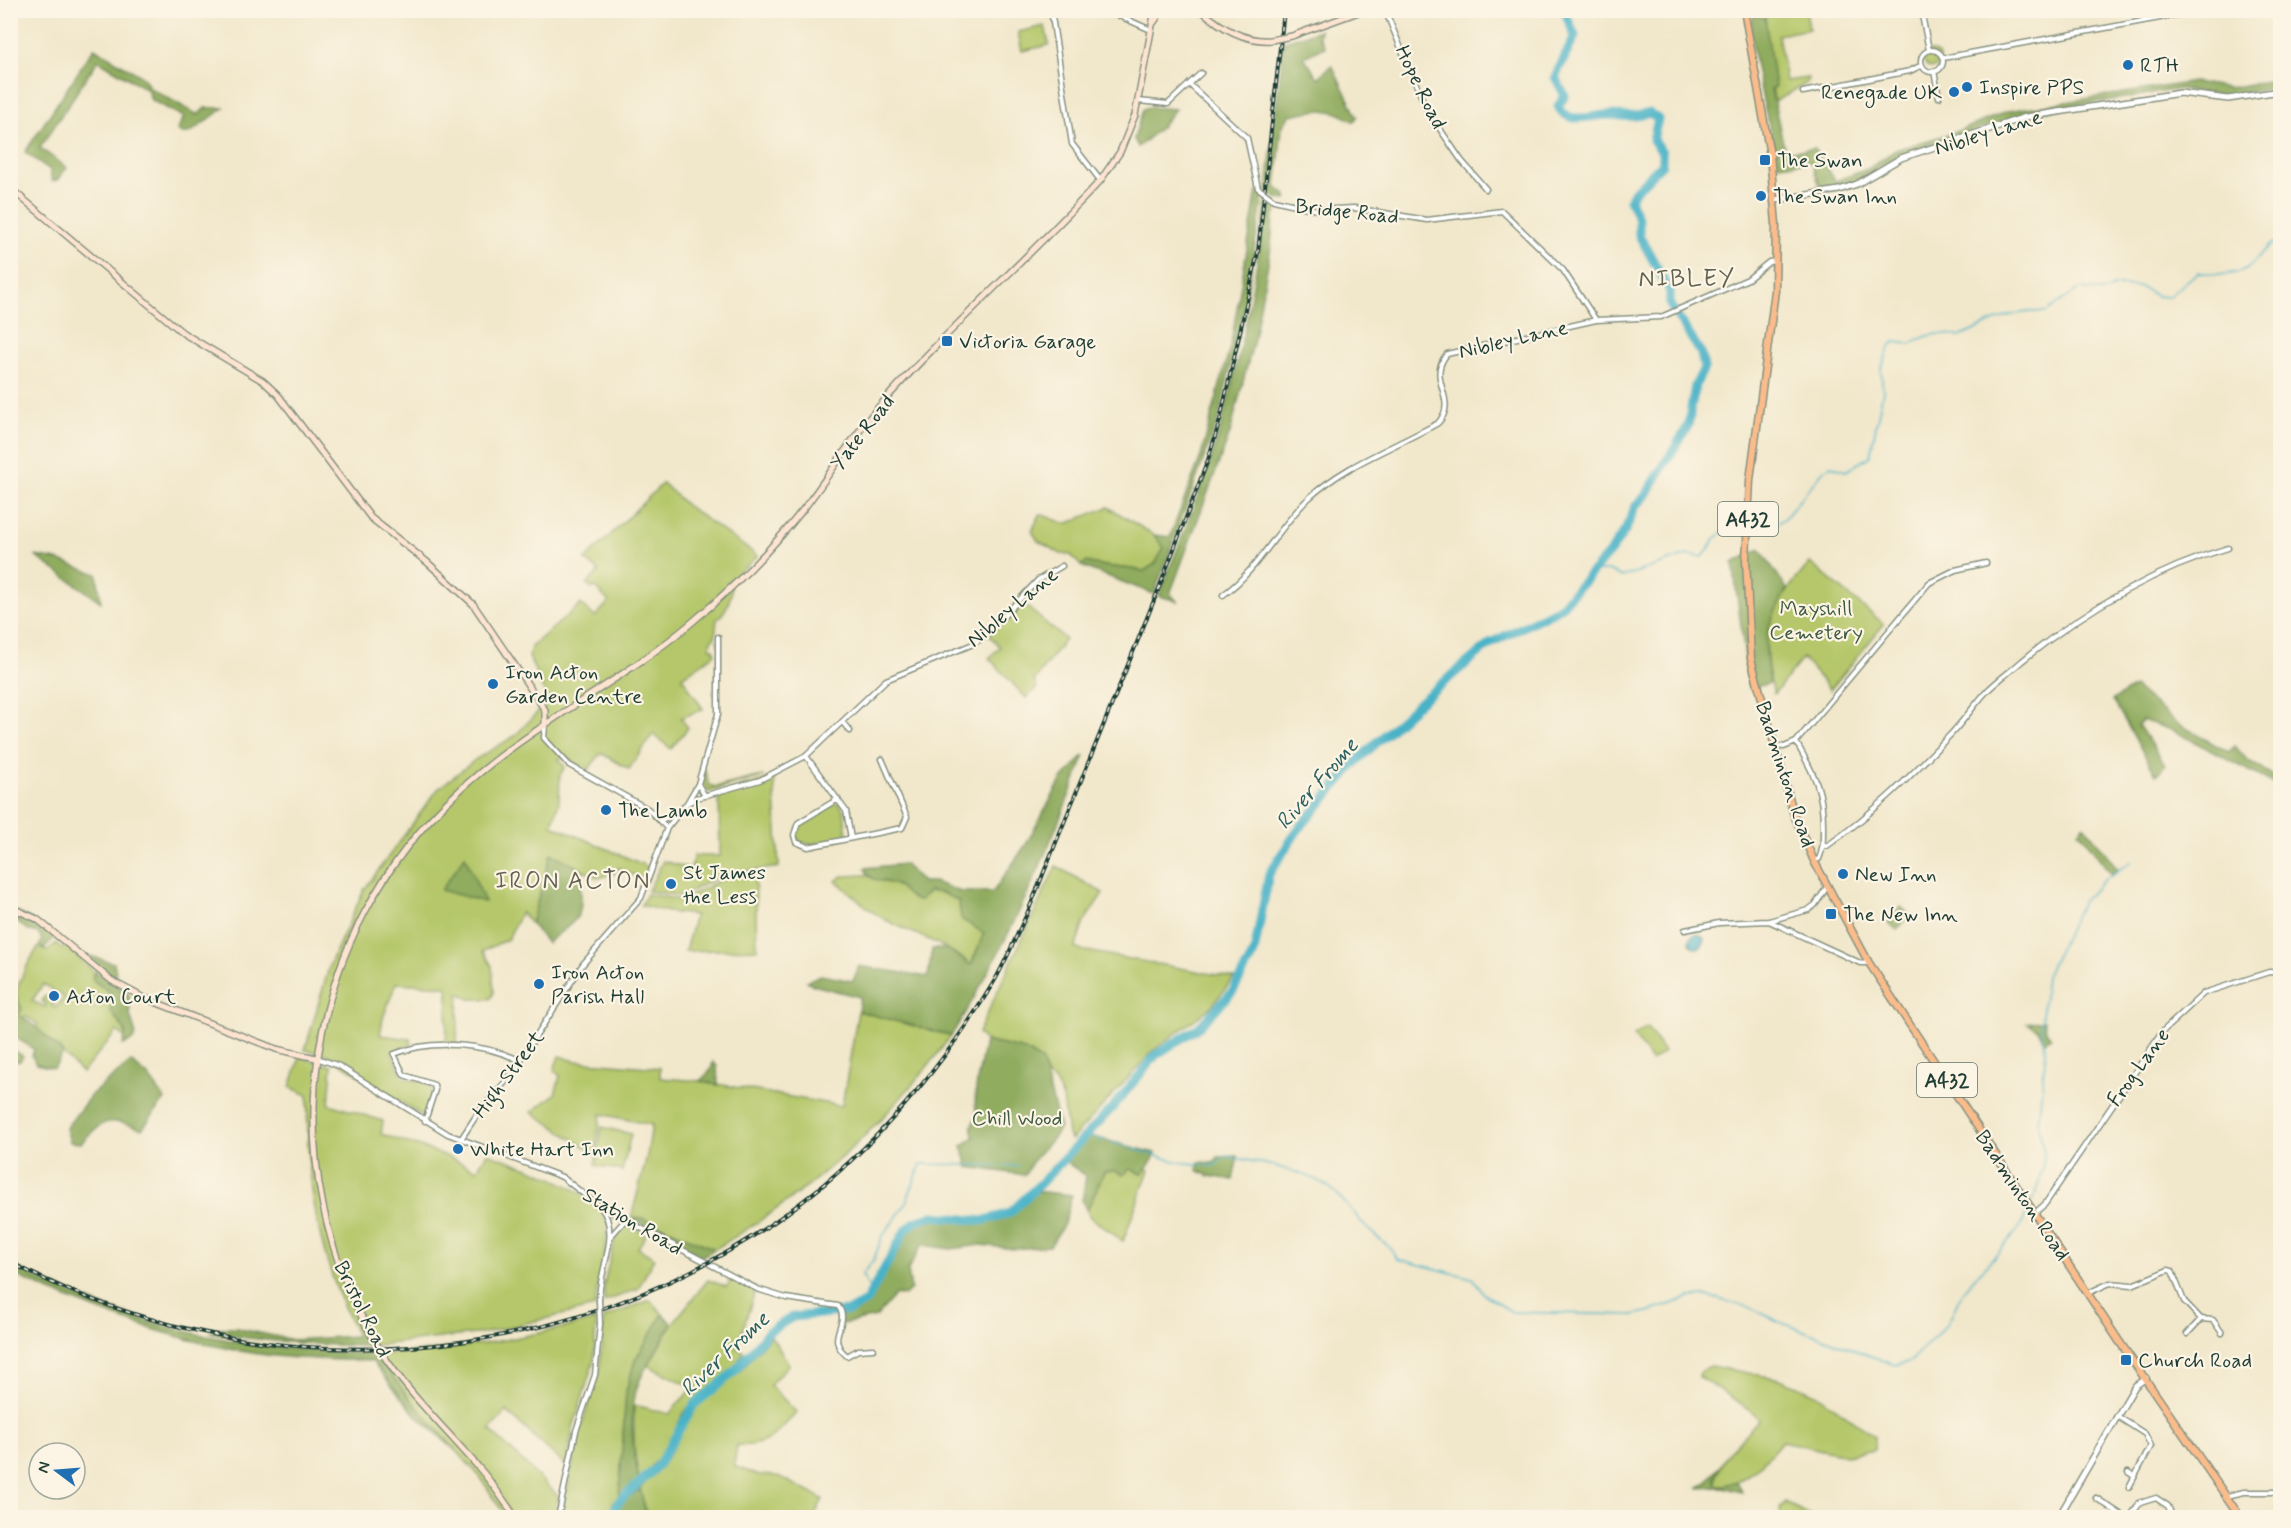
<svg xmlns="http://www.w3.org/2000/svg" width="2291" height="1528" viewBox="0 0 2291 1528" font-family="Mynerve,sans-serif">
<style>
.green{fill:#b5c76a;stroke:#6a824f;stroke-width:1.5;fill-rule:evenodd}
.forest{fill:#90ac5e;stroke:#587449;stroke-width:1.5}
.water{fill:#48b2c7;stroke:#34787e;stroke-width:1.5}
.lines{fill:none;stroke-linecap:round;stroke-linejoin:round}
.stream{stroke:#48b2c7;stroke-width:1.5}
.river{stroke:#48b2c7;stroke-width:9}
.minor-casing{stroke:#889280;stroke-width:7}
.tertiary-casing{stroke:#889280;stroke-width:8}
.secondary-casing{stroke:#889280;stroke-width:8}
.primary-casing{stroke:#889280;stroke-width:9}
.minor{stroke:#fff;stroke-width:4}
.tertiary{stroke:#fff;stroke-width:5}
.secondary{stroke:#fde4d1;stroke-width:5}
.primary{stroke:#fabc8b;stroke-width:6}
.rail-casing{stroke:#1f3d34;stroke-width:4}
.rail{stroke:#fcf5e5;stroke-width:1.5;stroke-dasharray:4.5;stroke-linecap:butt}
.minor-bridge-casing{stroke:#889280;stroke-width:7;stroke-linecap:butt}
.secondary-bridge-casing{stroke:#889280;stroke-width:8;stroke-linecap:butt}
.minor-bridge{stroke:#fff;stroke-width:4}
.secondary-bridge{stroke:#fde4d1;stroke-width:5}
.poi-dot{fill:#1f6fb2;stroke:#fcf5e5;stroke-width:2}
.labels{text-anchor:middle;stroke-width:4.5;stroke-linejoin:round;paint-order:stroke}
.shield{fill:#fcf5e5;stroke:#617469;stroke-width:1.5}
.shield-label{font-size:20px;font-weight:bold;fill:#1f3d34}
.poi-label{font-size:21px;fill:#1f3d34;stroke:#fcf5e5;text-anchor:start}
.street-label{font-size:21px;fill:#1f3d34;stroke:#fcf5e5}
.park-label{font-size:21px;fill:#3d593f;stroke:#fcf5e5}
.water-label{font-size:22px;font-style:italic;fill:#2b6060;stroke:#fcf5e5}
.quarter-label{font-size:24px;letter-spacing:1.5px;fill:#636353;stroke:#fcf5e5}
</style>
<rect width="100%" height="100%" fill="#fcf5e5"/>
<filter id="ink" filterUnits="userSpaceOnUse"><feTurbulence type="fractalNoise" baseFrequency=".0167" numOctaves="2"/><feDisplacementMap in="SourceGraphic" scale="12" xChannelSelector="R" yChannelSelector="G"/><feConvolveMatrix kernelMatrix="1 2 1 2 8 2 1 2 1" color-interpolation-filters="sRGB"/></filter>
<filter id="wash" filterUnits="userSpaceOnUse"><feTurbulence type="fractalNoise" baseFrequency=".008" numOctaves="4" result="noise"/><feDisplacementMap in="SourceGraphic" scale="24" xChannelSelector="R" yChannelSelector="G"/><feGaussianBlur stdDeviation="1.35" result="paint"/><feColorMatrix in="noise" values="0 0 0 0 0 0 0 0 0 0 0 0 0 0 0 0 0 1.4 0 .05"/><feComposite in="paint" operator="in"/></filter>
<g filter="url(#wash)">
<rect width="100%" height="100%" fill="#f1e7cb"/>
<path class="green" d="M1790,11H1806L1809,29L1778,35L1786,81L1808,78L1807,83L1774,102L1765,17Z
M1045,26L1049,45L1022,51L1018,32Z
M1924 60a8 8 0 1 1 16 0a8 8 0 1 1-16 0Z
M663,483L686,505L758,556L730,580C734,593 728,610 717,619L715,637L711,640L710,647L714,649L715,654L682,677L703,709L681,718L688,728L671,749L653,734L629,769L601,753L588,770L564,756L559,759L565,767L560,775L559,802L552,825L651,868L646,881L618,868L615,873L598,878L551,854L531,924L521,912L508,939L483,951L492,966L494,993L490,999H470L459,993L457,1044L446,1043L448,990L445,986L396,983L383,1018L380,1035L410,1039L412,1044L392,1052L403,1077L430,1084L432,1093L424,1117L328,1055L305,1050L330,964L364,890L438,789L476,759L515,736L548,701L529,657L531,647L581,604L595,617L609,602L594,586L591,589L587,584L599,571L585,560Z
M1108,507L1154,535L1164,548L1155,564L1144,571C1124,567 1106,568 1086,562L1081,566L1071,555L1061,554L1038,541L1032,531L1040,514L1066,524Z
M1810,563L1884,624L1830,690L1803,658L1774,694C1756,634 1770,608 1810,563Z
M1020,601L1065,639L1034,681L1037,688L1026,698L989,658L1000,647L989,635Z
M705,771L709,785L716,787L764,776L708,792L702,782Z
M774,777L779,867L721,875L682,896L648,891L663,861L691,869L694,856H720L719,795Z
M835,803L840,804L844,812L847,835C835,843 806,850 796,838L798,828Z
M1056,866L1103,893L1084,922L1075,949L1234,978L1211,1007L1153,1051L1071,1140L1068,1135L1063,1098L1055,1082L1046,1075L1042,1061L1025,1050L985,1041L978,1033Z
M755,872L757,949L685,951L695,915L668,912L641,905L647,894L683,900L718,881Z
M867,875C877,882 884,881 895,885C903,887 908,898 919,901L929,891L942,893L959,901C960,926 968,920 984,933L971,965C950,946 910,933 884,919C866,909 852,894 836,881L842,876Z
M56,943L62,948L65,946L95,972L92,975L95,982L110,992V1004L123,1025L126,1038L117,1031L82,1073L36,1027L38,1024L25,1016L23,1019L19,1015C19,1007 18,1003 17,996C15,986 32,955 39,947L48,951ZM43,984L64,997L56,1008L52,1006L55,1002L45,996L42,1001L46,1004L45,1007L32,1001Z
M858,1011L951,1036C883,1127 813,1191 715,1249L644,1219L631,1218L647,1156L652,1125L601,1114L595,1154L532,1112L555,1094L560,1076L554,1070L559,1056L575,1061L660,1068V1078L700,1081L842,1106Z
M1647,1027L1664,1052L1651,1061L1634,1036Z
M300,1057L332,1066L329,1104L383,1121L381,1134L444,1155L477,1170L487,1153C514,1163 604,1191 607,1224C609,1251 596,1279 595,1307L484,1333L369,1346L364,1337L357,1336C318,1256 305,1184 308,1095L290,1087Z
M602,1127L631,1134L622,1171L595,1165Z
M1143,1167L1149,1170L1123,1241L1090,1217L1087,1211L1096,1184L1106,1170Z
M628,1224L646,1235L638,1248L654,1258L638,1289L604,1302V1284L615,1238Z
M731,1278L756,1288L737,1348L744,1352L733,1369L692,1403L683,1414L667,1447L639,1482L634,1448V1405L669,1414L693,1387L648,1366L672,1324L708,1280L727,1287Z
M650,1300L663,1314L635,1360L626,1392L619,1496L613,1502L609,1517H506L481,1478L410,1399L376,1354C452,1352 522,1338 596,1320L594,1360L573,1428L566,1466L506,1411L490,1430L559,1497L556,1511L562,1515L579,1433L599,1372L604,1318Z
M771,1336L789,1364L770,1385L797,1413C776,1433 768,1448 737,1445L734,1466L758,1475L778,1476L823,1499L814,1517H647L640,1489L669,1455L687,1419L696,1407L740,1371Z
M1710,1366L1780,1379L1816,1394L1875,1436L1874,1450L1845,1455L1782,1441C1768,1458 1741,1489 1716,1485C1714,1461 1745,1436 1759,1419L1742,1404L1699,1377L1700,1373Z
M1785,1502L1814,1517H1781L1780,1509Z"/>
<path class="forest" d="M1753,16L1765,17L1775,87L1771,89L1785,152L1815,148L1835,181L1868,169L1896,150L1962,130L2008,111L2194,82L2229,88L2280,79V87L2226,96L2180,89L2024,114L1896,157L1860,179L1834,190L1822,191L1811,162L1778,165C1772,134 1745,41 1753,16Z
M1320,30L1319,37L1325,47L1304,57L1318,78L1332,65L1357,117L1354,122C1332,106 1316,109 1290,115L1282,127L1276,187L1287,196L1286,200L1276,198L1267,190L1284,41Z
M94,48L143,77L150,88L198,115L205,108H224L191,132L183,134L177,130L184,117L151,100L148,90L98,60L40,148L67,168L57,180L52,181L50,170L25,152Z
M1148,107L1175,109L1161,127L1138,147L1134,139L1143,109Z
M1257,191L1263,196L1245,304L1218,420L1154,594L1081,566L1086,562C1106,568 1124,567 1144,571L1155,564L1164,548L1154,535L1170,537L1201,456L1231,344Z
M1267,199L1277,205L1278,209L1273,216L1271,247L1254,339L1230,433L1170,594L1177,601L1159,596C1176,551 1196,505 1211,459C1238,374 1254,287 1267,199Z
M1760,549L1787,589C1765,630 1762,637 1770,683L1749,689L1733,563Z
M35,556L57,560L97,574L101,602Z
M2134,687L2177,723L2228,752L2235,746L2247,760L2280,780V787L2174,731L2142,720L2138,725L2165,765L2156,775L2113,700Z
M1085,755C1047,854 1007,947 951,1036L858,1011L860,997L813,985L807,981L821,975L853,981L859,966L928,977L932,949H947L971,965L984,933L961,919L959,901L942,893L929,891L919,901C907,899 905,889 896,885C883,879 870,884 865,868L905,864L922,882H934L961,892H993L1025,846L1062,779Z
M2084,825L2118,869L2111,874L2079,831Z
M551,853L583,870C576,885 586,903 577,917C570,927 556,935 547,943L531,924Z
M465,856L485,902L441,890Z
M1901,907L1910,915L1897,930L1888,922Z
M11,909L36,922L55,937L43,949L39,947L42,940L38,933L28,930L11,918Z
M86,955L114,963L116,973L114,978Z
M96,971L129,994L130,1015L136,1035L133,1040L123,1045L126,1032L111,1012V993L92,979Z
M17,997L22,1009L19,1015L36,1027L63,1053L54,1068L36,1064L32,1056L34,1049L15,1037L11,1040V1049L23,1056L20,1061L11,1062V999Z
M2044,1020L2046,1031L2051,1037L2045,1041L2038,1030L2027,1023Z
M985,1041L1025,1050L1042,1061L1060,1128C1048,1148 1035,1152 1025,1175L968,1167L962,1146L974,1137C967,1122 978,1123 976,1111C973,1088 981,1065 985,1041Z
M131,1062L148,1076L165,1099L142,1129C110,1118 105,1117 81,1143L70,1142L66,1128L92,1094Z
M713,1062L717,1066L718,1085L700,1081L711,1070Z
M1086,1135L1155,1153L1153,1160L1142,1174L1130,1169L1123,1175L1116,1171L1104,1172L1087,1211L1082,1201L1086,1176L1065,1161V1157Z
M1238,1156L1233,1180L1209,1176L1197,1170L1199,1162L1214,1163L1218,1157Z
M1033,1191L1072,1195L1064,1224L1050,1246L1014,1249L981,1245L951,1249L922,1245L908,1270L911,1289L904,1296L896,1294L876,1317L838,1325L840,1312C872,1307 888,1262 904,1238C907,1233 911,1226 915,1222C933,1207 981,1229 1009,1213C1018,1208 1026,1198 1033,1191Z
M631,1218L644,1219L715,1249L701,1257Z
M11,1265C131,1329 242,1350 376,1354L410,1399L458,1453L414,1413L372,1361C328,1359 283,1359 240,1351C159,1336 85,1308 11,1273Z
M663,1314L672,1324C661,1343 646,1363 638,1385C627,1414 634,1452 639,1482L619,1496L626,1392L635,1360Z
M220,1328H236L293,1340L357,1336L364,1337L369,1346C316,1345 264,1342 211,1332Z
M1720,1466L1715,1478L1716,1485L1723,1486L1737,1481L1742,1492L1723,1487L1697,1488L1705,1484Z
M640,1489L647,1517H615L621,1503Z"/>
<path class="water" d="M1690 941a7 7 0 1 1 14 0a7 7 0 1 1-14 0Z"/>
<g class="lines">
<path class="stream" d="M1757,528L1777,524L1785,518L1824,470L1831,466L1846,471L1870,456L1883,391L1881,369L1890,346L1895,342L1910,344C1925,335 1942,330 1959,337C1991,324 2009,309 2046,312L2079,289L2104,291L2116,286L2140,287L2157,296L2168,297L2198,272C2214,274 2232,277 2247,268C2259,260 2265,243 2280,241
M1596,571H1611L1622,577L1688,555L1703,557L1715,539L1729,527
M1086,1135L1106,1141
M1111,1142L1178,1162L1214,1166L1226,1156C1253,1161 1315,1172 1335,1192C1347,1204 1357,1218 1369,1230C1379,1240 1392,1246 1397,1259L1472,1278L1484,1294L1512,1312L1633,1315L1652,1311L1690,1297L1707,1296L1751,1308L1780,1322L1895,1365L1911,1361L1947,1324L1964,1289L2017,1232L2028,1211
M2033,1202L2043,1167L2044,1152L2038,1124L2046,1051L2041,1027L2046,976L2082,902L2106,878L2131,862
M872,1292L862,1275L874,1259L882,1237L905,1205L921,1164L1019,1166"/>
<path class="river" d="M611,1518L618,1502L657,1467L694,1405L734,1372L769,1331L793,1317L849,1311L866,1302L905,1231L915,1222L933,1216L982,1221L1010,1213L1041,1183L1113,1107L1156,1055L1199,1027L1233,991L1254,953L1269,874L1297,831L1357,761L1420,702L1491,643L1560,608L1611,551L1626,529L1635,507L1646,495L1688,426L1695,386L1704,368L1701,353L1670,305V291L1639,235V220L1630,200L1634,192L1662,164V152L1653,140L1658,119L1649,113C1632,118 1628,116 1611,115C1595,114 1566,127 1558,106L1565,96L1555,77L1575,36L1564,10"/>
</g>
</g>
<g filter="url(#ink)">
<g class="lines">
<g class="minor-casing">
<path id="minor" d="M1051,10L1072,144L1100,180
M1106,10L1151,30
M1385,10L1427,110L1461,160L1486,189
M1921,10L1929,50
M1783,12L1790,10
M1921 61a11 11 0 1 1 22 0a11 11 0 1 1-22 0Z
M1943,58L2203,10
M1934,71L1939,97
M1189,84L1247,138L1258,188
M1803,92L1910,71L1922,65
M1138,101L1168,104L1201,73
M1274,200L1317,210L1354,208L1427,220L1502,211L1563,270L1596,320
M1223,595C1258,570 1277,529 1308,499C1345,464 1394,448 1438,423C1460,399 1425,380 1447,354L1596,320L1661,317L1748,279L1769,262L1776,261
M843,723L850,731
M545,726L544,738L569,765L648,809L667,828
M1796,742C1815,775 1824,792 1823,831C1823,841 1823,850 1819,859L1814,861
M1774,745L1784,747L1796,742L1929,583L1955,570L1986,563
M806,756L846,811L851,838
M698,784L705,796
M838,799L798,823L794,835L796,842L808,847L902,828L907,817L882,759
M687,803L698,784L718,714V637
M661,820L676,814
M1823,846H1827C1874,813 1913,774 1952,733C1965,719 1975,704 1987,691C1998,680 2011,671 2022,661C2084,611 2152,570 2228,548
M1769,921L1860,963H1869
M1685,930L1719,923L1769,921L1808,910L1815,905L1827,887
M317,1058L339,1066L448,1134L562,1177L599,1206L757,1289L786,1298L838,1306C852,1324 823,1336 847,1356L858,1350L873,1349
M425,1121L435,1090L434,1085L404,1075L394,1054C432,1039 484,1043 521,1061
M461,1139L480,1110L508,1079L583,964L641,898L667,828L686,804L696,798L760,780L806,756L886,680L973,644L986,635L1038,580L1062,566
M2035,1213L2045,1204L2163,1031L2204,993L2269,972L2280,973
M610,1237L627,1218
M2088,1293L2110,1283L2132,1285L2168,1270L2172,1271L2184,1301L2201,1319
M599,1300C599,1268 622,1233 600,1206
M2187,1334L2201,1319L2213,1320L2222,1333
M2117,1416L2145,1434L2151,1446L2129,1487
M2128,1472L2134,1476
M2227,1496L2244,1492H2280
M2096,1498L2126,1518
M558,1518L576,1431L595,1375L600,1324
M2129,1518L2140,1503L2156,1498L2168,1506L2173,1518"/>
</g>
<g class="tertiary-casing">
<path id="tertiary" d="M1775,200L1839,190L1857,184L1901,158L2026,117L2180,93L2228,99L2280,91
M2058,1518L2135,1386L2146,1378"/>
</g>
<g class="secondary-casing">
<path id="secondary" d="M1201,10C1221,28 1244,42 1271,40
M1154,22L1162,10
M1292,36L1364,10
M10,188L183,333L263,381L278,395L371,518L427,562L473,604L545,710V726
M10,907L37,919L112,981L142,997L276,1049L316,1058
M516,1518C504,1501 493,1484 480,1469C446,1429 408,1394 380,1350C268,1166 301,935 459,791C529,726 617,685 690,624C732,589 772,549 805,507C830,475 850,440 877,409C947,329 1028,259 1100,181L1120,152L1135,115L1155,10"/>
</g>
<g class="primary-casing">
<path id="primary" d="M1744,10L1770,155L1776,224L1775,291L1750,480L1746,560L1751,659L1794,815L1814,861L1869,963L2119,1341L2241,1518"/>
</g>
<use href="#minor" class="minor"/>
<use href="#tertiary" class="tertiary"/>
<use href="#secondary" class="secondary"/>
<use href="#primary" class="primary"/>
<g class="rail-casing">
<path id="rail" d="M10,1262C292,1412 654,1366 878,1134C922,1088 963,1034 995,980C1007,959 1016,936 1027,914L1159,588L1208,460L1220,420L1258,252L1284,10"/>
</g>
<use href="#rail" class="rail"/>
<g class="minor-bridge-casing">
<path id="minor-bridge" d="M1258,188L1274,200
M599,1300L600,1324"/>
</g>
<g class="secondary-bridge-casing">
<path id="secondary-bridge" d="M1271,40L1292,36"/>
</g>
<use href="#minor-bridge" class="minor-bridge"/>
<use href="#secondary-bridge" class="secondary-bridge"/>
</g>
</g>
<g class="poi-dot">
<circle cx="2128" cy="65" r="6"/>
<circle cx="1967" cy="87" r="6"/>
<circle cx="1954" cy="92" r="6"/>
<rect x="1759" y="154" width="12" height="12" rx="3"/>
<circle cx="1761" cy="196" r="6"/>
<rect x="941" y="335" width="12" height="12" rx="3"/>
<circle cx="493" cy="684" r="6"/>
<circle cx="606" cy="810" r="6"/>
<circle cx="1843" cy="874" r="6"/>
<circle cx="671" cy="884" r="6"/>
<rect x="1825" y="908" width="12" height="12" rx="3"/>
<circle cx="539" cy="984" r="6"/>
<circle cx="54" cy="996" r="6"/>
<circle cx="458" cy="1149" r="6"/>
<rect x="2120" y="1354" width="12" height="12" rx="3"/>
</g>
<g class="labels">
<g class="shield">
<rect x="1718" y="502" width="60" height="34" rx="4.5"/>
<rect x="1917" y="1063" width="60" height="34" rx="4.5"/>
</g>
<g class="shield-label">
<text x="1748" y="526">A432</text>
<text x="1947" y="1087">A432</text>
</g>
<g class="poi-label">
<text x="2140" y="72">RTH</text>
<text x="1979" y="94">Inspire PPS</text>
<text x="1942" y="99" text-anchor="end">Renegade UK</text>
<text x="1777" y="167">The Swan</text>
<text x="1773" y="203">The Swan Inn</text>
<text x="959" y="348">Victoria Garage</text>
<text x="505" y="679">Iron Acton<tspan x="505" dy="24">Garden Centre</tspan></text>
<text x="618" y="817">The Lamb</text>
<text x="683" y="879">St James<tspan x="683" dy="24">the Less</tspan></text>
<text x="1855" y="881">New Inn</text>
<text x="1843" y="921">The New Inn</text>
<text x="551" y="979">Iron Acton<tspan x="551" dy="24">Parish Hall</tspan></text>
<text x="66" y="1003">Acton Court</text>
<text x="470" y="1156">White Hart Inn</text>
<text x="2138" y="1367">Church Road</text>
</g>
<g class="street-label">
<text transform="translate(1421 87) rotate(64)" y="7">Hope Road</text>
<text transform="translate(1988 132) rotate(-17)" y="7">Nibley Lane</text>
<text transform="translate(1347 211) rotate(6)" y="7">Bridge Road</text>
<text transform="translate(1513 339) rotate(-13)" y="7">Nibley Lane</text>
<text transform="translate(862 432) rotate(-52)" y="7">Yate Road</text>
<text transform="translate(1012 607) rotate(-40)" y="7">Nibley Lane</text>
<text transform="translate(1786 774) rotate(72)" y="7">Badminton Road</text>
<text transform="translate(2138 1067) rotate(-54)" y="7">Frog Lane</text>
<text transform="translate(508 1074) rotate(-53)" y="7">High Street</text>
<text transform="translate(2023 1195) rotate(56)" y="7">Badminton Road</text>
<text transform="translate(633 1221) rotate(31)" y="7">Station Road</text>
<text transform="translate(363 1309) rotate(64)" y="7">Bristol Road</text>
</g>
<g class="park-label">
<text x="1816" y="615">Mayshill<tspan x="1816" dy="24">Cemetery</tspan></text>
<text x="1017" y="1125">Chill Wood</text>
</g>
<g class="water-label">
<text transform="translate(1316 783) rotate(-49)" y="8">River Frome</text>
<text transform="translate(724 1353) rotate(-43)" y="8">River Frome</text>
</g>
<g class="quarter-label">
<text x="1687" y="286">NIBLEY</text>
<text x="573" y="888">IRON ACTON</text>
</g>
</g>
<rect width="2291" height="1528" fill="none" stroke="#fcf5e5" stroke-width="36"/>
<g transform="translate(57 1471) rotate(286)"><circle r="28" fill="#fcf5e5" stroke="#a4ab9e" stroke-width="1.5"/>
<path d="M0-4.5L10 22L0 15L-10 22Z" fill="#1f6fb2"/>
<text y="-9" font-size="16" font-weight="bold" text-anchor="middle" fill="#1f3d34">N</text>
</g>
</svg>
